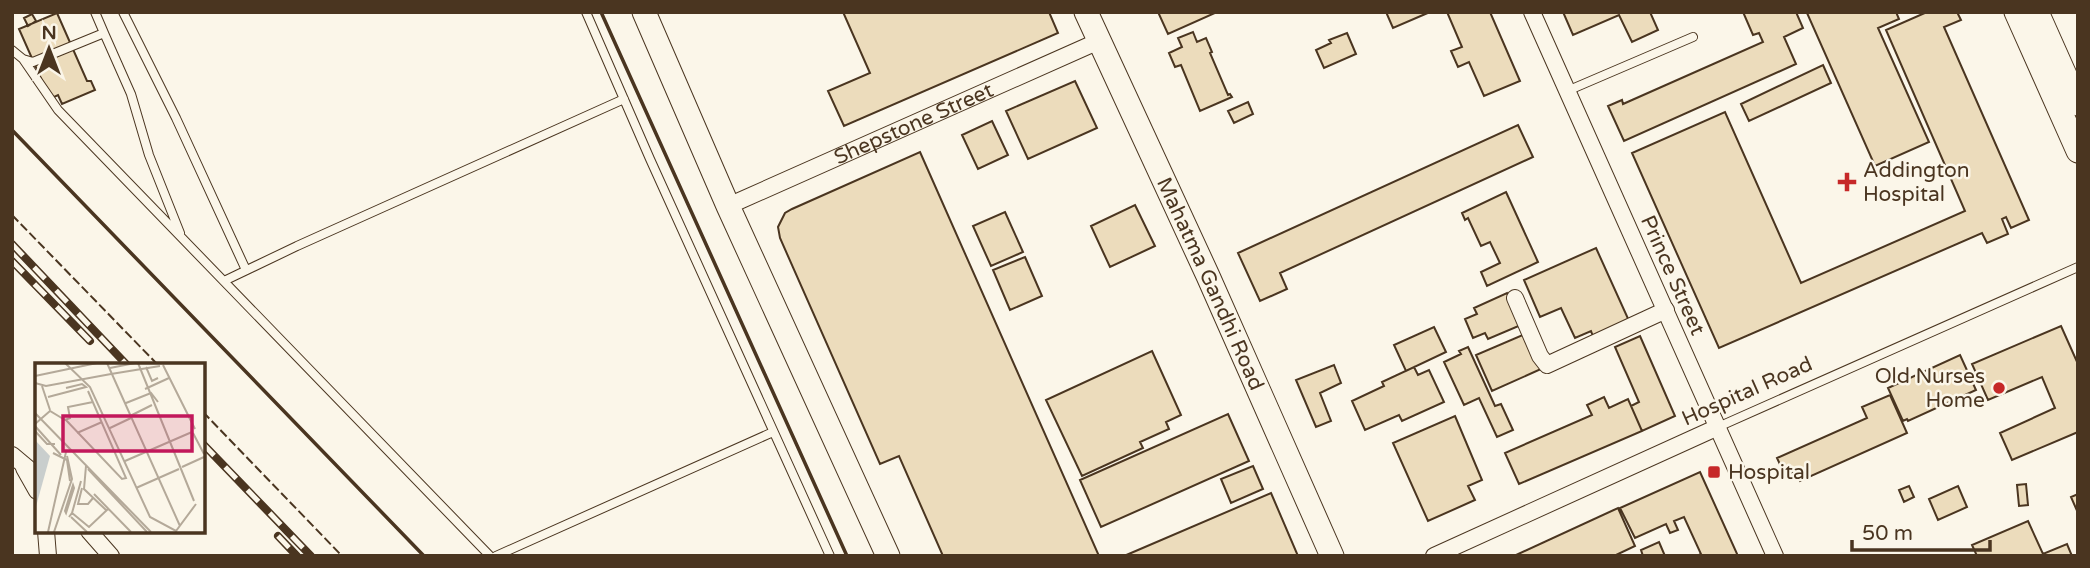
<svg xmlns="http://www.w3.org/2000/svg" width="2090" height="568" viewBox="0 0 2090 568" font-family="'Varela Round',sans-serif">
<style>
.building{fill:#ecdcbc;stroke:#4a3520;stroke-width:2}
.lines{fill:none;stroke-linecap:round;stroke-linejoin:round}
.service-casing{stroke:#4a3520;stroke-width:10}
.minor-casing{stroke:#4a3520;stroke-width:18}
.secondary-casing{stroke:#4a3520;stroke-width:25}
.service{stroke:#fbf6e9;stroke-width:8}
.minor{stroke:#fbf6e9;stroke-width:16}
.secondary{stroke:#fbf6e9;stroke-width:23}
.rail-casing{stroke:#4a3520;stroke-width:8}
.rail{stroke:#fbf6e9;stroke-width:5;stroke-dasharray:16;stroke-linecap:butt}
.fence{stroke:#4a3520;stroke-width:2;stroke-dasharray:9 3.5;stroke-linecap:butt}
.wall{stroke:#4a3520;stroke-width:3.5}
.poi-dot{fill:#c62828;stroke:#fbf6e9;stroke-width:2.5}
.labels{text-anchor:middle;stroke-width:5;stroke-linejoin:round;paint-order:stroke}
.street-label{font-size:21px;fill:#4a3520;stroke:#fbf6e9}
.poi-label{font-size:21px;fill:#4a3520;stroke:#fbf6e9;text-anchor:start}
.inset-road{fill:none;stroke:#b4a999;stroke-width:2}
.view{fill:#c2185b;fill-opacity:0.15;stroke:#c2185b;stroke-width:3.5}
.inset-edge{fill:none;stroke:#4a3520;stroke-width:3.5}
</style>
<rect width="100%" height="100%" fill="#fbf6e9"/>
<path class="building" d="M843,12H1049L1058,33L844,126L828,91L870,73Z
M1158,12H1214L1215,13L1168,34Z
M1386,12H1430L1393,28Z
M1447,12H1490L1520,81L1484,96L1469,62L1458,67L1451,51L1462,47Z
M1563,12H1650L1658,30L1632,42L1619,15L1573,35Z
M1743,12H1796L1803,28L1784,37L1796,64L1624,141L1608,106L1622,100L1623,104L1763,42L1759,33L1753,35Z
M1809,12H1896L1899,19L1878,28L1929,142L1875,166L1807,13Z
M1927,12H1957L1961,20L1944,27L2029,220L2011,228L2006,217L2002,219L2008,234L1987,243L1982,233L1719,348L1632,153L1725,112L1801,283L1965,211L1886,30Z
M57,13L87,81H91L95,90L62,104L58,95L50,99L19,29Z
M32,14L36,21L28,26L24,18Z
M1193,32L1197,42L1206,38L1212,52L1210,53L1228,95L1230,94L1232,97L1200,111L1181,65L1175,67L1169,53L1182,47L1178,38Z
M1347,33L1356,54L1324,68L1316,50L1331,43L1329,40Z
M1823,65L1831,83L1749,121L1741,104Z
M1075,81L1097,128L1028,159L1006,111Z
M1248,102L1253,114L1234,123L1228,111Z
M992,121L1008,155L978,169L962,135Z
M1518,125L1533,157L1280,273L1287,289L1260,301L1238,253Z
M920,152L1099,556H943L899,456L880,464L780,238L778,227L785,213L792,209Z
M1506,192L1538,262L1487,286L1481,272L1500,263L1490,242L1481,246L1468,218L1465,220L1462,213Z
M1135,205L1155,246L1110,267L1091,226Z
M1005,212L1023,252L991,266L973,226Z
M1596,248L1630,323L1594,339L1591,331L1575,338L1561,308L1540,317L1524,280Z
M1025,257L1042,296L1010,310L993,270Z
M1507,293L1521,325L1488,339L1485,333L1473,338L1465,319L1477,314L1474,308Z
M2061,326L2078,364V432L2012,460L2000,433L2055,408L2042,377L1988,400L1972,364Z
M1434,327L1446,352L1406,371L1394,345Z
M1525,334L1541,369L1492,391L1476,355Z
M1640,336L1675,416L1642,431L1631,406L1639,402L1615,347Z
M1468,347L1495,406L1501,404L1513,430L1497,437L1479,398L1464,405L1444,362L1461,354L1459,351Z
M1152,351L1181,415L1166,422L1169,429L1140,442L1143,448L1082,476L1046,400Z
M1960,355L1976,390L1908,421L1907,419L1903,421L1888,388Z
M1334,365L1341,383L1320,393L1331,421L1316,427L1296,380Z
M1414,367L1418,375L1429,370L1444,402L1402,421L1399,415L1365,430L1352,401L1384,386L1382,382Z
M1890,395L1907,433L1800,481L1796,471L1785,475L1777,458L1867,418L1862,407Z
M1604,397L1609,408L1628,399L1642,431L1519,484L1505,453L1592,415L1587,405Z
M1228,414L1249,461L1101,527L1080,480Z
M1455,416L1482,480L1468,486L1475,500L1428,521L1393,443Z
M1253,466L1263,489L1231,503L1221,479Z
M1700,472L1738,556H1697L1701,554L1684,517L1674,521L1678,530L1670,533L1666,524L1635,538L1620,508Z
M2026,484L2028,505L2019,506L2017,485Z
M1909,486L1914,497L1904,502L1899,490Z
M1958,486L1967,507L1938,520L1929,499Z
M1271,493L1298,556H1124Z
M2078,494V513L2071,497Z
M1618,508L1635,546L1614,556H1514Z
M2028,521L2043,554L2067,544L2072,556H1977L1972,545Z
M1659,542L1665,556H1643L1641,550Z"/>
<g class="lines">
<g class="service-casing">
<path id="service" d="M123,12L176,118L246,270
M586,12L650,159L830,556
M104,33L131,94L149,155L180,233
M12,50L23,59L33,62L104,33L95,12
M23,59L58,110L490,556
M1567,91L1693,37
M224,281L297,246L624,99
M1718,427L2078,267
M496,556L773,432"/>
</g>
<g class="minor-casing">
<g id="minor">
<path d="M1532,12L1775,556"/>
<path id="s1" d="M728,206L1099,41"/>
<path d="M1515,298L1540,356L1547,365L1666,310"/>
<path d="M12,455L37,476"/>
<path d="M24,468L37,491"/>
<path d="M46,531L48,556"/>
<path d="M89,531L111,556"/>
<path d="M1434,556L1718,427"/>
</g>
</g>
<g class="secondary-casing">
<g id="secondary">
<path d="M644,12L728,206L888,556"/>
<path id="s2" d="M1086,12L1208,276L1332,556"/>
<path d="M2016,12L2078,151"/>
<path d="M2037,12L2078,104"/>
</g>
</g>
<use href="#service" class="service"/>
<use href="#minor" class="minor"/>
<use href="#secondary" class="secondary"/>
<g class="rail-casing">
<path id="rail" d="M12,244L127,365
M12,261L90,341
M203,444L311,556
M278,536L297,556"/>
</g>
<use href="#rail" class="rail"/>
<path class="fence" d="M12,215L158,365
M203,412L342,556"/>
<path class="wall" d="M601,12L847,556
M12,130L424,556"/>
</g>
<g class="poi-dot">
<path d="M1843.5 171.5h7v7h7v7h-7v7h-7v-7h-7v-7h7z"/>
<circle cx="1999" cy="388" r="7"/>
<rect x="1707" y="465" width="14" height="14" rx="3.5"/>
</g>
<g class="labels">
<g class="street-label">
<text dy="7" stroke="none"><textPath href="#s1" startOffset="203">Shepstone Street</textPath></text>
<text transform="translate(1673 275) rotate(66)" y="7">Prince Street</text>
<text dy="7" stroke="none"><textPath href="#s2" startOffset="299">Mahatma Gandhi Road</textPath></text>
<text transform="translate(1747 391) rotate(-24)" y="7">Hospital Road</text>
</g>
<g class="poi-label">
<text x="1863" y="177">Addington<tspan x="1863" dy="24">Hospital</tspan></text>
<text x="1985" y="383" text-anchor="end">Old Nurses<tspan x="1985" dy="24">Home</tspan></text>
<text x="1728" y="479">Hospital</text>
</g>
</g>
<g transform="translate(35 363)">
<rect width="170" height="170" fill="#fbf6e9"/>
<path d="M0,77L15,93L0,147Z" fill="#c9cecd"/>
<path class="inset-road" d="M30,0L55,24L115,154L141,168L161,141M72,0L145,163M103,0L159,138M128,2L160,66M111,4L117,18L123,15M75,5L100,0M76,11L125,3M0,13L62,0M0,20L11,23L76,11M7,23L15,47M110,26L134,15M13,34L51,24L47,21L31,25M91,40L116,30L123,39M0,50L116,169M95,53L117,42M30,56L87,116L91,115L53,28M0,61L15,48L30,57L35,55L33,44L58,39M0,63L26,92M75,65L96,55M0,68L12,81H20M42,70L67,59M158,70L169,91M18,90L32,97L35,118M90,98L157,69M51,103L49,126L71,147M147,104L169,94M53,106L112,169M38,122L39,125L31,150L30,148ZM47,125L43,141H53L58,135M101,125L144,106M59,131L96,169M37,150L46,118M34,154L37,150L54,164L73,146M36,154L52,169M13,169L31,89M19,169L37,116L32,93"/>
<path class="view" d="M28,53H157V88H28Z"/>
<rect width="170" height="170" class="inset-edge"/>
</g>
<rect width="2090" height="568" fill="none" stroke="#4a3520" stroke-width="28"/>
<g transform="translate(49 49)" stroke="#fbf6e9" stroke-width="5" paint-order="stroke">
<path d="M0-5L12 26L0 18L-12 26Z" fill="#4a3520"/>
<text y="-10" font-size="19" font-weight="bold" text-anchor="middle" fill="#4a3520">N</text>
</g>
<path d="M1852 540v10h138v-10" fill="none" stroke="#4a3520" stroke-width="3.5"/>
<text x="1862" y="540" font-size="21" fill="#4a3520" stroke="#fbf6e9" stroke-width="5" paint-order="stroke">50 m</text>
</svg>
